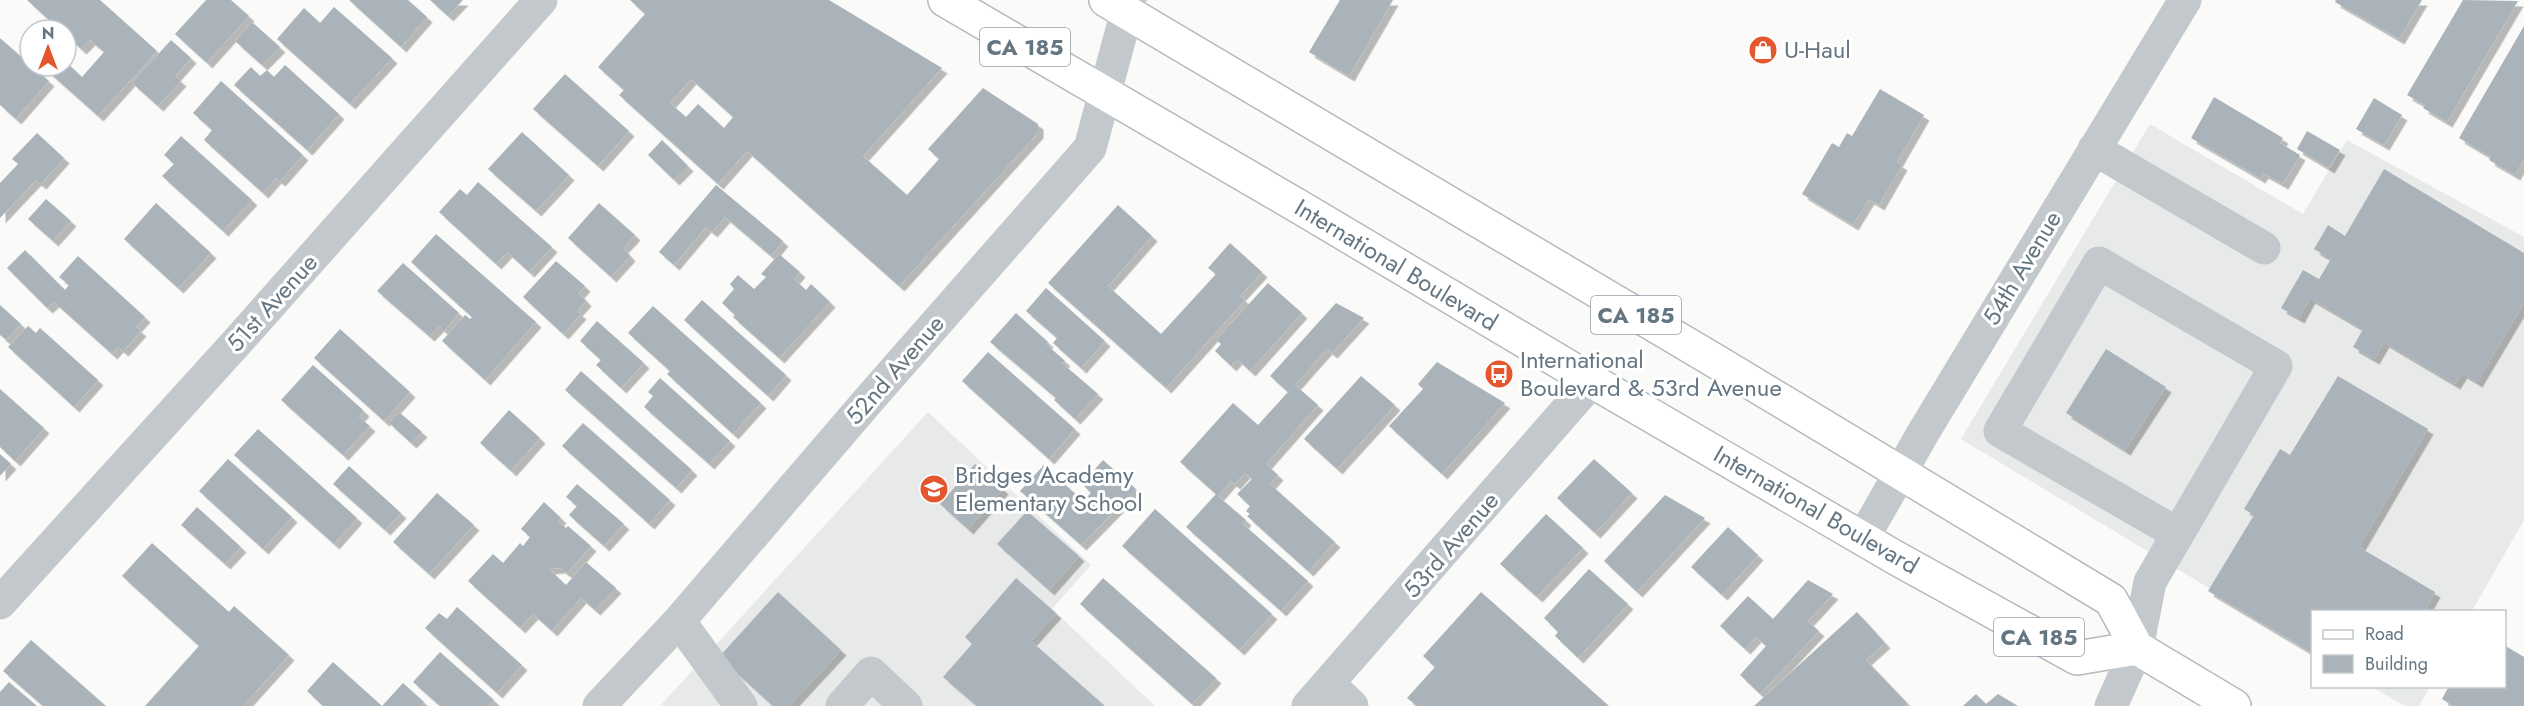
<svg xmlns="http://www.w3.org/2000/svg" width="2524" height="706" viewBox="0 0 2524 706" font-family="Jost,sans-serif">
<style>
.built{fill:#e8e9e9}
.building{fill:#aab3b9;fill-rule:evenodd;filter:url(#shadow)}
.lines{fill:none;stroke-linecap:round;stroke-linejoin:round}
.major-casing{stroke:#b5babe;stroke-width:36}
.minor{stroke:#c3c8cc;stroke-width:33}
.major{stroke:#fff;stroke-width:33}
.labels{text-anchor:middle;stroke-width:6;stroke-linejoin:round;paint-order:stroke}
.shield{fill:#fff;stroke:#939fa8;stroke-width:1.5}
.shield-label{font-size:22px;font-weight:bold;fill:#657683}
.poi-label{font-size:24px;fill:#657683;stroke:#fff;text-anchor:start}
.street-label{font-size:24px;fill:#657683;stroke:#fff}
</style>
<defs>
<filter id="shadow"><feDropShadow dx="5.5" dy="5.5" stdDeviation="0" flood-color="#0004"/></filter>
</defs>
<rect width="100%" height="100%" fill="#fafaf8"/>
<path class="built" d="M2150,124L2303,214L2347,140L2524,237V520L2472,611L2312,612V650L1961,439Z
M928,412L1091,565L1052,609L1155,706H660Z
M2372,687L2430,686V687L2419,706H2405Z"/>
<path class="building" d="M27,0H100L157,51L98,116L44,68L66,66V62L82,77L104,52L90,40L81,49L66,35V30H60Z
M206,0H231L249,16L207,63L175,34Z
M349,0H408L427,17L401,47Z
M430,0H463L448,16Z
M630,0H829L942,68L863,156L907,195L939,159L928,149L983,88L1038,124V133L899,286L747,151L718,184L619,95L624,90L598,67L645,14ZM691,79L733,117L724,128L698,104L686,117L670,103Z
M1340,0H1393L1349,76L1309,52Z
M2336,0H2422L2399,39L2335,2Z
M2463,0L2518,1L2447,122L2423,108L2425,105L2407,95Z
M334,7L392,58L350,104L277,39L304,8L320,23Z
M252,22L280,47L262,65L235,41Z
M2524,26V159L2515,175L2489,160L2491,157L2459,138Z
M0,38L49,81L16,119L0,105Z
M171,40L191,58L175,76L181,81L158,106L132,83Z
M285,65L339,114L307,150L234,85L251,67L260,76L267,70L274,77Z
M565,74L629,131L598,166L533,109Z
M221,81L303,155L280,181L276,178L263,193L204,140L212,130L193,113Z
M1880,89L1924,115L1897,162L1902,165L1879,205L1869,199L1853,225L1802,194L1832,143L1839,147L1847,133L1852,136Z
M2214,97L2283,138L2280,143L2300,155L2283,184L2263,173L2260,178L2191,138Z
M2374,98L2402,115L2384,145L2356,129Z
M2307,131L2340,150L2329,168L2297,149Z
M522,132L569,175L536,211L488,169Z
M37,133L64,158L41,184L36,180L0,218V183L18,164L12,159Z
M181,136L252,200L223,231L162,176L174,164L164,155Z
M662,140L688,166L674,180L648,155Z
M2384,169L2524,253V303L2477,382L2462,373L2455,384L2384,342L2374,359L2353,347L2363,329L2310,298L2299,318L2281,308L2303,270L2319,279L2331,259L2314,249L2328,225L2345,236Z
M478,182L552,247L529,272L507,252L496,264L439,212L460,189L467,195Z
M716,185L783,241L771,256L725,217L712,232L706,227L674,265L659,252Z
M46,199L71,221L53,241L28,219Z
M156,203L211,253L178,288L124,239Z
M599,203L635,235L623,248L630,256L611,277L568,238Z
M1118,205L1152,236L1108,286L1161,334L1216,274L1208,268L1230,243L1262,272L1240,296L1245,300L1166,388L1048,283Z
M436,234L536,322L485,380L442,341L465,315L470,319L472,317L411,262Z
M25,250L65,290L69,285L59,277L78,256L145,317L136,327L141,331L123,351L118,347L112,354L54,302L47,308L7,268Z
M779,254L800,272L794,279L806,290L811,284L830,302L779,358L733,317L735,315L722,303L734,289L730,284L738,275L754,289L766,277L761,274Z
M556,261L585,286L579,293L586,301L577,311L581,314L563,334L523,297Z
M403,263L459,313L444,331L439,326L429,336L377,291Z
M1268,283L1302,313L1250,371L1237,359L1231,366L1215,351L1221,344L1216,340Z
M1046,288L1105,341L1081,368L1053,343L1057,338L1026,311Z
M702,300L786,375L768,396L684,320Z
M1336,303L1364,318L1332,353L1327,349L1295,385L1318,405L1266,464L1278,475L1270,484L1335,542L1308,571L1247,516L1250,514L1246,511L1250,506L1237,494L1252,479L1245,473L1235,484L1231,481L1218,496L1246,520L1243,524L1308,581L1281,611L1186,527L1216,494L1180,462L1233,403L1258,425L1288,392L1270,376Z
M0,305L21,324L6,340L0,335Z
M653,306L761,403L733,434L667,374L670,371L628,333Z
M1016,313L1048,342L1046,344L1065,361L1062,363L1098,394L1075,419L1054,400L1056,398L990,342Z
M597,321L644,363L621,388L596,365L601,360L580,341Z
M28,326L36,333L40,328L98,380L74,407L8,347Z
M340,329L410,392L384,421L314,358Z
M2106,349L2166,387L2125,450L2066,413Z
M988,352L1075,429L1049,459L962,381Z
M1437,362L1505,403L1442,474L1389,426L1423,389L1418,384Z
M313,365L364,411L359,417L370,426L343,455L281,400Z
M581,371L692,470L676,488L565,390Z
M1361,376L1395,405L1337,469L1304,439Z
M2338,376L2428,429L2359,547L2435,592L2424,612H2312V653L2208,591L2254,515L2244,509L2280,449L2290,455Z
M660,378L730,441L709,464L644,407L653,396L648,392Z
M0,389L44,428L15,461L0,447Z
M509,410L540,438L511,471L480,443Z
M399,412L422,432L411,443L389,423Z
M583,423L670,500L649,524L562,446Z
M258,429L357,518L334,544L234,455Z
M0,454L11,464L0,476Z
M228,459L292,517L263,549L199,491Z
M1594,459L1632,493L1595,533L1557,498Z
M1103,460L1136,489L1081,545L1020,491L1044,465L1083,501L1091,493L1082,484Z
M975,464L1003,489L968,529L940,504Z
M349,466L401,513L385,530L333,484Z
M577,484L624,524L604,546L569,515L577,506L566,497Z
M437,493L474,525L429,574L393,542Z
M1665,495L1705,518L1637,592L1604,561Z
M544,502L561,518L558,521L566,528L568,526L591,546L567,573L560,568L549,569L566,585L586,562L616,588L595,610L581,598L552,631L533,614L520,628L468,581L493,554L503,563L520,543L523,546L530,537L521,529Z
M197,507L241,547L225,564L181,525Z
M1155,509L1272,614L1239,650L1122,546Z
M1027,511L1079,556L1049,590L997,544Z
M1546,514L1583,548L1537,597L1500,564Z
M1728,527L1758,555L1722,595L1691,567Z
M152,543L229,612L234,606L289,655L243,706H145L199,646L122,576Z
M1589,569L1628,604L1578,658L1555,636L1558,632L1544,618Z
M1016,578L1056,613L1031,641L1105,706H977L943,677L972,644L965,637Z
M1103,578L1216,678L1192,704L1080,604Z
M1808,580L1833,594L1808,621L1819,631L1760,694L1740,675L1766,646L1756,637L1745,649L1720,626L1748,596L1773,619Z
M778,592L841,650L789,706H773L719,657Z
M1481,592L1609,706H1417L1407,698L1435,667L1423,656Z
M457,607L522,665L497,693L425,628L439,613L447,619Z
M1857,612L1885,643L1866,660L1907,703L1905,706H1754Z
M31,640L106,706H43L3,671Z
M2504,645L2524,657V706H2453L2442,699L2449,686H2504Z
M440,652L494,700L488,706H440L413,682Z
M333,662L382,706H323L307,691Z
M9,682L37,706H0V692Z
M403,683L424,702L420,706H382Z
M1976,694L1986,704L1998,694L2018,706H1963Z"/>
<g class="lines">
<g class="major-casing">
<path id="major" d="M945,0L1303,209L1592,381L1896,558L2077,658L2137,648
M1106,0L1722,365L2111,600L2137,648L2234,706"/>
</g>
<path class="minor" d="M2094,149L2264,248
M1863,538L1923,433L2185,0
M0,603L237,342L541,0
M679,621L741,706
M1329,684L1352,706
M599,706L679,621L873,395L1090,148L1130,0
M842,706L871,673L906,706
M1308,706L1592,381
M2111,706L2137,648L2150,582L2276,366L2099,263L2000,431L2178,534"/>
<use href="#major" class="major"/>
</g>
<defs>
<g id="shop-disc" transform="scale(1.5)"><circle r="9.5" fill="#e4572e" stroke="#fff"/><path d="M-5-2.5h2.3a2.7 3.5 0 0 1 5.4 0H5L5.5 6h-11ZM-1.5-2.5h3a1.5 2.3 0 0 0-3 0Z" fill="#fff"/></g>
<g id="bus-disc" transform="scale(1.5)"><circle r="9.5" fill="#e4572e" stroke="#fff"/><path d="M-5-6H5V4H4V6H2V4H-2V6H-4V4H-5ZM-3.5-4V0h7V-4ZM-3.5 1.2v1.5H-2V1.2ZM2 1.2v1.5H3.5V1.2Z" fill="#fff"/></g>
<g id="school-disc" transform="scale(1.5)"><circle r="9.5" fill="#e4572e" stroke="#fff"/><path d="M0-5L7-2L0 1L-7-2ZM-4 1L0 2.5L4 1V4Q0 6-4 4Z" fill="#fff"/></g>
</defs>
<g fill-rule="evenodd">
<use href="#shop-disc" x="1763" y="50"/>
<use href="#bus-disc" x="1499" y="374"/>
<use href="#school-disc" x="934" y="489"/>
</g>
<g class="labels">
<g class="shield">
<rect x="980" y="28" width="90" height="38" rx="4.5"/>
<rect x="1591" y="296" width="90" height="38" rx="4.5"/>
<rect x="1994" y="618" width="90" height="38" rx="4.5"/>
</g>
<g class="shield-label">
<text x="1025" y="55">CA 185</text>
<text x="1636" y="323">CA 185</text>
<text x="2039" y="645">CA 185</text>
</g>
<g class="poi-label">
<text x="1784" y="58">U-Haul</text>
<text x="1520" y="368">International<tspan x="1520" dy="28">Boulevard &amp; 53rd Avenue</tspan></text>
<text x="955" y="483">Bridges Academy<tspan x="955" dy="28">Elementary School</tspan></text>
</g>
<g class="street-label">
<text transform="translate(1396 265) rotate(31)" y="8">International Boulevard</text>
<text transform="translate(2022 268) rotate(-59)" y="8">54th Avenue</text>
<text transform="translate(272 303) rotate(-48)" y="8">51st Avenue</text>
<text transform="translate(895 370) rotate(-49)" y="8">52nd Avenue</text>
<text transform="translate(1816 510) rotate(30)" y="8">International Boulevard</text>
<text transform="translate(1451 545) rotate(-49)" y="8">53rd Avenue</text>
</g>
</g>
<rect x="2311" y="610" width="195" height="78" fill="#ffffff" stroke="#c1c8cd" stroke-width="1.5"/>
<rect x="2323" y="630" width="30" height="9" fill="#ffffff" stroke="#c1c8cd" stroke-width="1.5"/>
<text x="2365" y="640" font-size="18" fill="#657683">Road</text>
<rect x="2323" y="655" width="30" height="18" fill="#aab3b9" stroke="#c1c8cd" stroke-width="1.5"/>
<text x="2365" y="670" font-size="18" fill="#657683">Building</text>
<g transform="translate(48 48)"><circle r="28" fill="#ffffff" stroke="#c1c8cd" stroke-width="1.5"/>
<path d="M0-4.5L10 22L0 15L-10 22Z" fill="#e4572e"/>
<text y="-9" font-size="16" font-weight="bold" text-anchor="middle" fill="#657683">N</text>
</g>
</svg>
